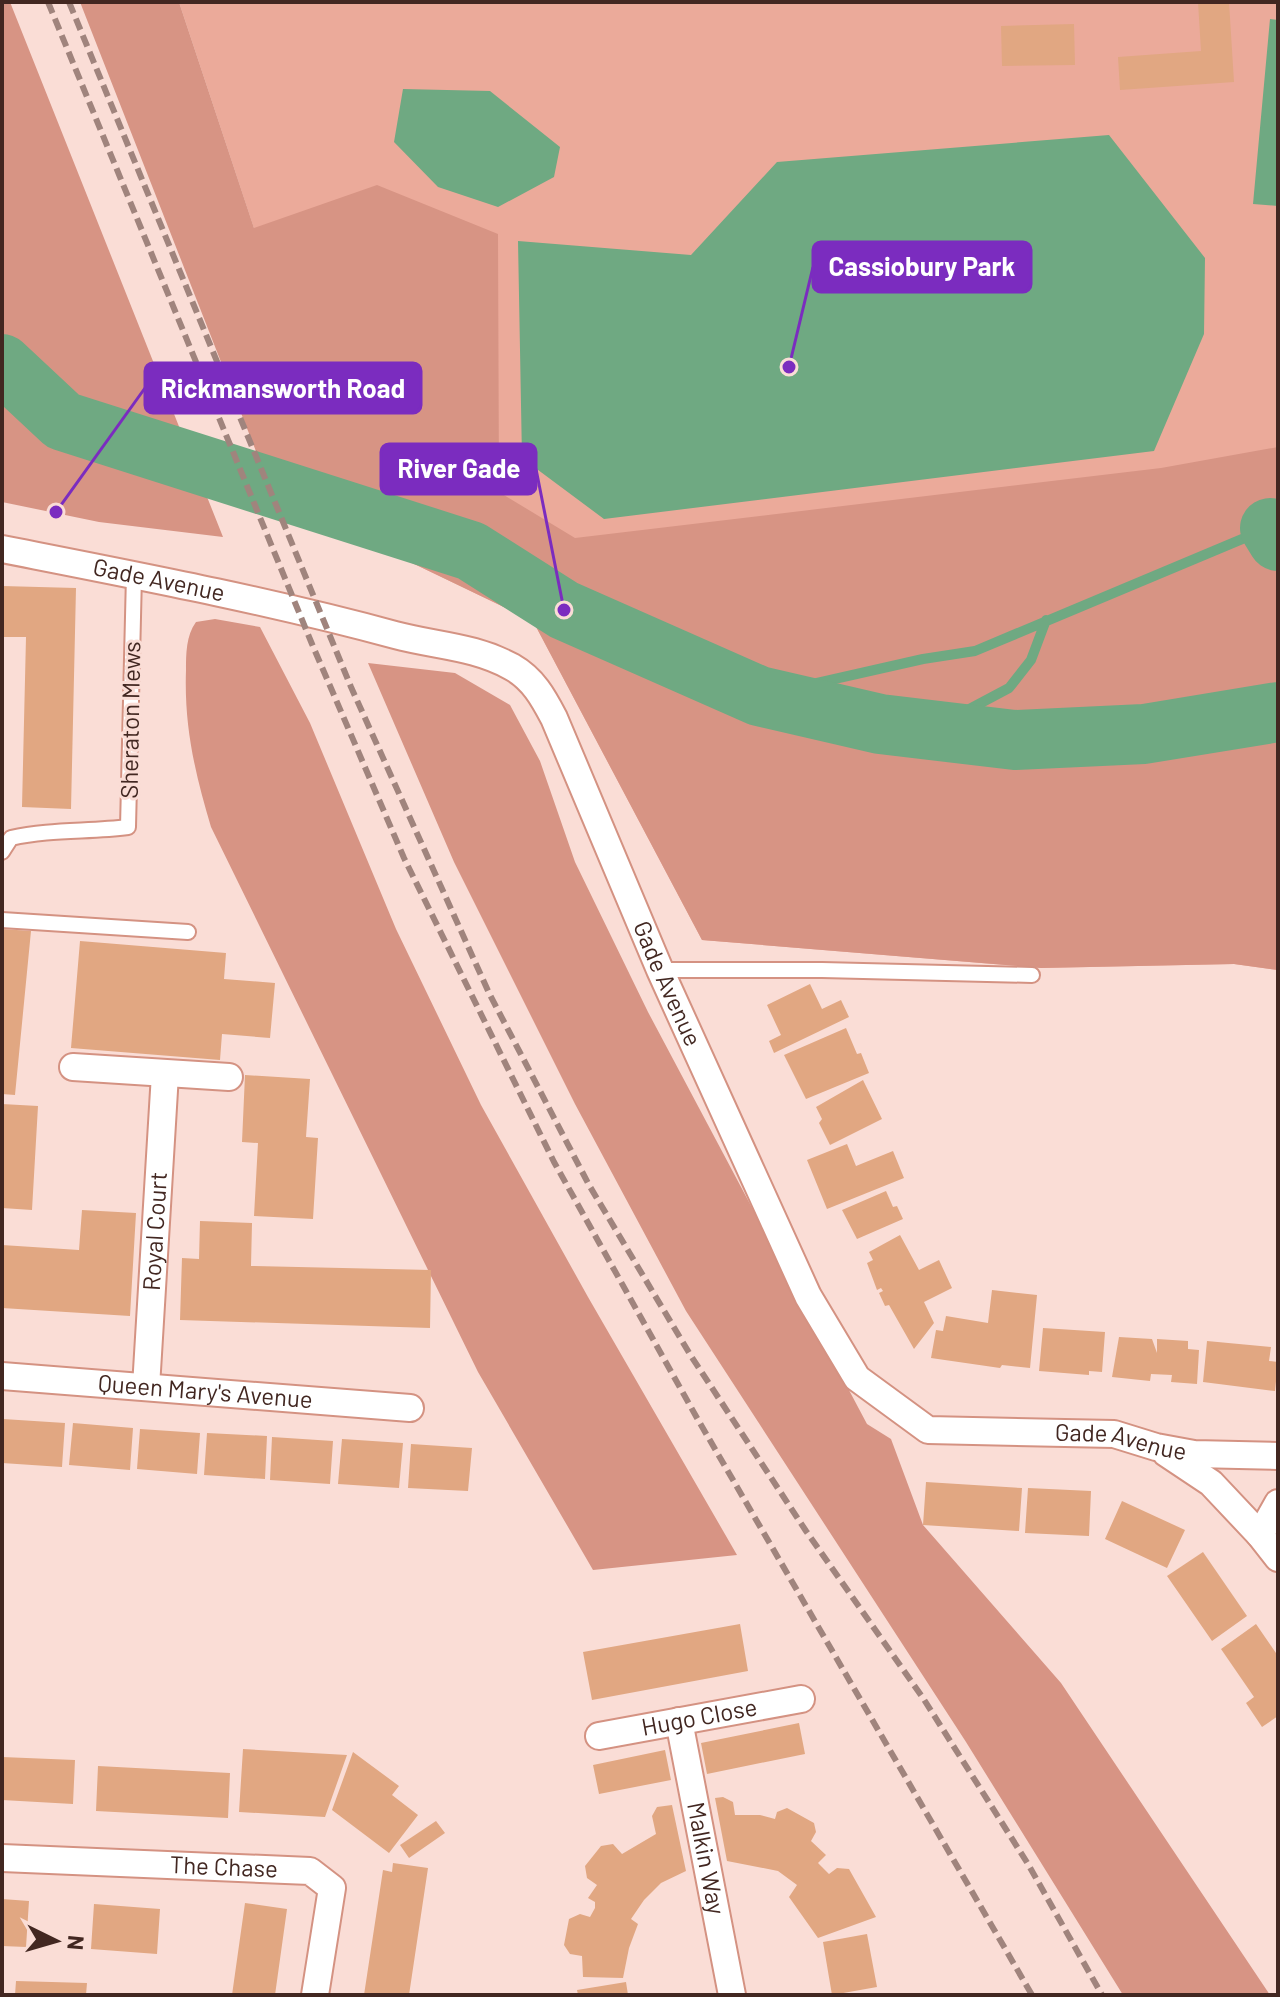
<svg xmlns="http://www.w3.org/2000/svg" width="1280" height="1997" viewBox="0 0 1280 1997" font-family="Barlow,sans-serif">
<style>
.green{fill:#ebaa9a}
.forest{fill:#d79484}
.water{fill:#6fa982}
.lines{fill:none;stroke-linecap:round;stroke-linejoin:round}
.stream{stroke:#6fa982;stroke-width:10}
.river{stroke:#6fa982;stroke-width:60}
.building{fill:#e1a782}
.service-casing{stroke:#d49282;stroke-width:18}
.minor-casing{stroke:#d49282;stroke-width:30}
.service{stroke:#fff;stroke-width:14}
.minor{stroke:#fff;stroke-width:26}
.rail{stroke:#a0847d;stroke-width:6;stroke-dasharray:12 6;stroke-linecap:butt}
.labels{text-anchor:middle;stroke-width:6;stroke-linejoin:round;paint-order:stroke}
.street-label{font-size:24px;fill:#422721;stroke:#faddd6}
.leader{fill:none;stroke:#7b2cbf;stroke-width:3}
.callout-dot{fill:#7b2cbf;stroke:#faddd6;stroke-width:3}
.callout{fill:#7b2cbf;stroke:#7b2cbf;stroke-width:3}
.callout-label{font-size:26px;text-anchor:middle;font-weight:bold;fill:#fff}
</style>
<rect width="100%" height="100%" fill="#faddd6"/>
<path class="green" d="M179,2H1278V970L1234,964L1041,968L702,940L533,621L356,536Z"/>
<path class="forest" d="M2,2H10L223,537L99,522L2,502Z
M80,2H179L254,228L377,185L498,234L499,492L575,538L1161,468L1278,447V970L1234,964L1041,968L702,940L533,621L356,536L345,505L268,482Z
M215,619L260,627L310,723L396,929L481,1105L588,1297L737,1555L593,1570L478,1372L211,827C195,773 184,727 186,670C186,655 186,635 196,622Z
M368,663L455,673L510,705L540,761L575,862L648,1012L867,1424L891,1439L923,1525L1061,1683L1270,1995H1123L966,1742L686,1311L575,1104L454,862Z"/>
<path class="water" d="M1270,19L1278,20V206L1253,204Z
M403,89L490,91L560,147L554,177L498,207L438,187L394,142Z
M1109,135L1205,258L1204,334L1154,451L604,519L522,458L518,241L691,255L777,162Z"/>
<g class="lines">
<path class="stream" d="M759,696L923,659L975,651L1278,524
M930,730L1009,688L1031,660L1046,620"/>
<path class="river" d="M2,364L63,421L471,551L564,610L759,696L880,724L1015,740L1144,734L1278,712
M1270,528L1278,541"/>
</g>
<path class="building" d="M1198,2H1229L1234,82L1120,90L1118,57L1201,51Z
M1074,24L1075,65L1002,66L1001,26Z
M2,586L76,588L71,809L22,807L26,637H2Z
M2,929L31,931L15,1095L2,1094Z
M80,941L226,953L224,979L275,983L270,1038L222,1034L220,1060L71,1048Z
M810,984L822,1009L841,1000L849,1017L774,1053L769,1041L781,1035L767,1005Z
M846,1028L857,1054L861,1053L869,1073L806,1099L784,1055Z
M245,1075L310,1079L306,1137L318,1138L313,1219L254,1216L258,1143L242,1142Z
M863,1080L882,1119L830,1145L819,1123L822,1119L816,1107Z
M2,1104L38,1106L32,1210L2,1208Z
M847,1144L856,1166L893,1151L904,1178L827,1209L807,1160Z
M886,1191L893,1207L897,1206L903,1219L857,1239L842,1210Z
M82,1210L136,1213L130,1316L2,1308V1245L79,1250Z
M200,1221L252,1223L251,1266L431,1270L430,1328L180,1320L182,1258L199,1259Z
M900,1235L919,1270L939,1260L952,1288L924,1302L934,1323L914,1349L889,1305L885,1306L879,1293L883,1291L881,1288L877,1290L867,1263L873,1260L869,1252Z
M992,1290L1037,1295L1030,1368L1002,1365L1000,1368L931,1358L936,1330L943,1331L946,1316L988,1323Z
M1043,1328L1105,1332L1102,1372L1089,1371V1375L1039,1371Z
M1119,1337L1152,1339L1157,1353V1339L1188,1341V1349L1199,1350L1197,1384L1171,1382L1172,1375L1151,1374L1150,1381L1112,1377Z
M1207,1341L1271,1347L1269,1361L1278,1362L1275,1391L1203,1382Z
M3,1419L65,1423L62,1467L2,1463Z
M73,1423L133,1428L130,1470L69,1465Z
M140,1429L200,1433L197,1474L137,1469Z
M207,1433L267,1436L265,1479L204,1475Z
M272,1437L333,1441L330,1484L270,1480Z
M342,1439L403,1443L399,1488L338,1484Z
M411,1444L472,1448L468,1491L408,1488Z
M926,1482L1022,1488L1019,1531L923,1525Z
M1028,1488L1091,1491L1089,1536L1025,1533Z
M1122,1501L1185,1530L1167,1568L1105,1539Z
M1203,1552L1247,1616L1212,1641L1167,1576Z
M740,1624L748,1671L592,1700L583,1652Z
M1256,1624L1278,1656V1716L1262,1727L1246,1703L1254,1697L1221,1649Z
M799,1723L805,1754L707,1774L701,1743Z
M243,1749L347,1755L325,1817L239,1812Z
M665,1750L671,1780L599,1794L593,1765Z
M353,1752L399,1786L392,1795L418,1815L389,1853L332,1810Z
M2,1757L75,1760L73,1804L2,1800Z
M98,1766L230,1773L228,1818L96,1811Z
M723,1797L733,1802L735,1815H760L775,1819L777,1812L787,1808L814,1823L816,1832L811,1841L826,1855L818,1863L829,1874L837,1868L849,1869L876,1917L818,1938L789,1897L797,1885L778,1871L727,1861L715,1798Z
M672,1805L686,1871L661,1883L644,1900L631,1919L638,1924L629,1948L623,1978L583,1977L582,1956L570,1954L564,1945L569,1919L580,1914L590,1917L595,1908V1902L588,1898L597,1885L587,1878L585,1866L601,1846L613,1844L622,1854L656,1834L652,1816L657,1807Z
M436,1821L445,1833L409,1858L400,1845Z
M393,1863L428,1868L409,1995H364L383,1870L392,1872Z
M2,1899L29,1901L26,1947L2,1946Z
M245,1903L287,1909L275,1995H232Z
M94,1904L160,1909L157,1954L91,1949Z
M867,1934L877,1987L832,1995L823,1942Z
M16,1981L87,1983L86,1995H15Z
M626,1982L628,1995H578L577,1990Z"/>
<g class="lines">
<g class="service-casing">
<path id="service" d="M2,852L11,838C50,829 89,832 128,827L134,575
M2,920L188,932
M660,970H822L1032,975"/>
</g>
<g class="minor-casing">
<g id="minor">
<path id="s1" d="M2,549C134,575 266,600 395,635C436,646 474,646 512,667C533,679 543,697 554,718L660,970L808,1296L857,1378L928,1430L1114,1434L1156,1447L1194,1454L1278,1456"/>
<path d="M73,1067L229,1077"/>
<path id="s2" d="M2,1376L410,1408"/>
<path id="s3" d="M146,1387L165,1074"/>
<path d="M1166,1453L1211,1483L1260,1535L1278,1558"/>
<path d="M1260,1535L1278,1503"/>
<path id="s4" d="M679,1721L732,1995"/>
<path id="s5" d="M599,1736L801,1699"/>
<path id="s6" d="M2,1858L310,1871L332,1888L315,1995"/>
</g>
</g>
<use href="#service" class="service"/>
<use href="#minor" class="minor"/>
<path class="rail" d="M48,2L312,644L404,858L554,1162L697,1418L1032,1995
M69,2L351,687L489,993L589,1185L691,1356L806,1531L923,1698L1028,1864L1102,1995"/>
</g>
<g class="labels">
<g class="street-label">
<text dy="8" stroke="none"><textPath href="#s1" startOffset="160">Gade Avenue</textPath></text>
<text transform="translate(131 720) rotate(-89)" y="8">Sheraton Mews</text>
<text dy="8" stroke="none"><textPath href="#s1" startOffset="880">Gade Avenue</textPath></text>
<text dy="8" stroke="none"><textPath href="#s3" startOffset="156">Royal Court</textPath></text>
<text dy="8" stroke="none"><textPath href="#s2" startOffset="204">Queen Mary's Avenue</textPath></text>
<text dy="8" stroke="none"><textPath href="#s1" startOffset="1600">Gade Avenue</textPath></text>
<text dy="8" stroke="none"><textPath href="#s5" startOffset="102">Hugo Close</textPath></text>
<text dy="8" stroke="none"><textPath href="#s4" startOffset="140">Malkin Way</textPath></text>
<text dy="8" stroke="none"><textPath href="#s6" startOffset="222">The Chase</textPath></text>
</g>
</g>
<path class="leader" d="M789 367L813 267M56 512L145 388M564 610L536 469"/>
<g class="callout-dot">
<circle cx="789" cy="367" r="8"/>
<circle cx="56" cy="512" r="8"/>
<circle cx="564" cy="610" r="8"/>
</g>
<g class="callout">
<rect x="813" y="242" width="218" height="50" rx="8"/>
<rect x="145" y="363" width="276" height="50" rx="8"/>
<rect x="381" y="444" width="155" height="50" rx="8"/>
</g>
<g class="callout-label">
<text x="922" y="276">Cassiobury Park</text>
<text x="283" y="398">Rickmansworth Road</text>
<text x="459" y="478">River Gade</text>
</g>
<rect width="1280" height="1997" fill="none" stroke="#422721" stroke-width="8"/>
<g transform="translate(56 1941) rotate(95)" stroke="#faddd6" stroke-width="6" paint-order="stroke">
<path d="M0-6L14 30L0 20L-14 30Z" fill="#422721"/>
<text y="-12" font-size="22" font-weight="bold" text-anchor="middle" fill="#422721">N</text>
</g>
</svg>
